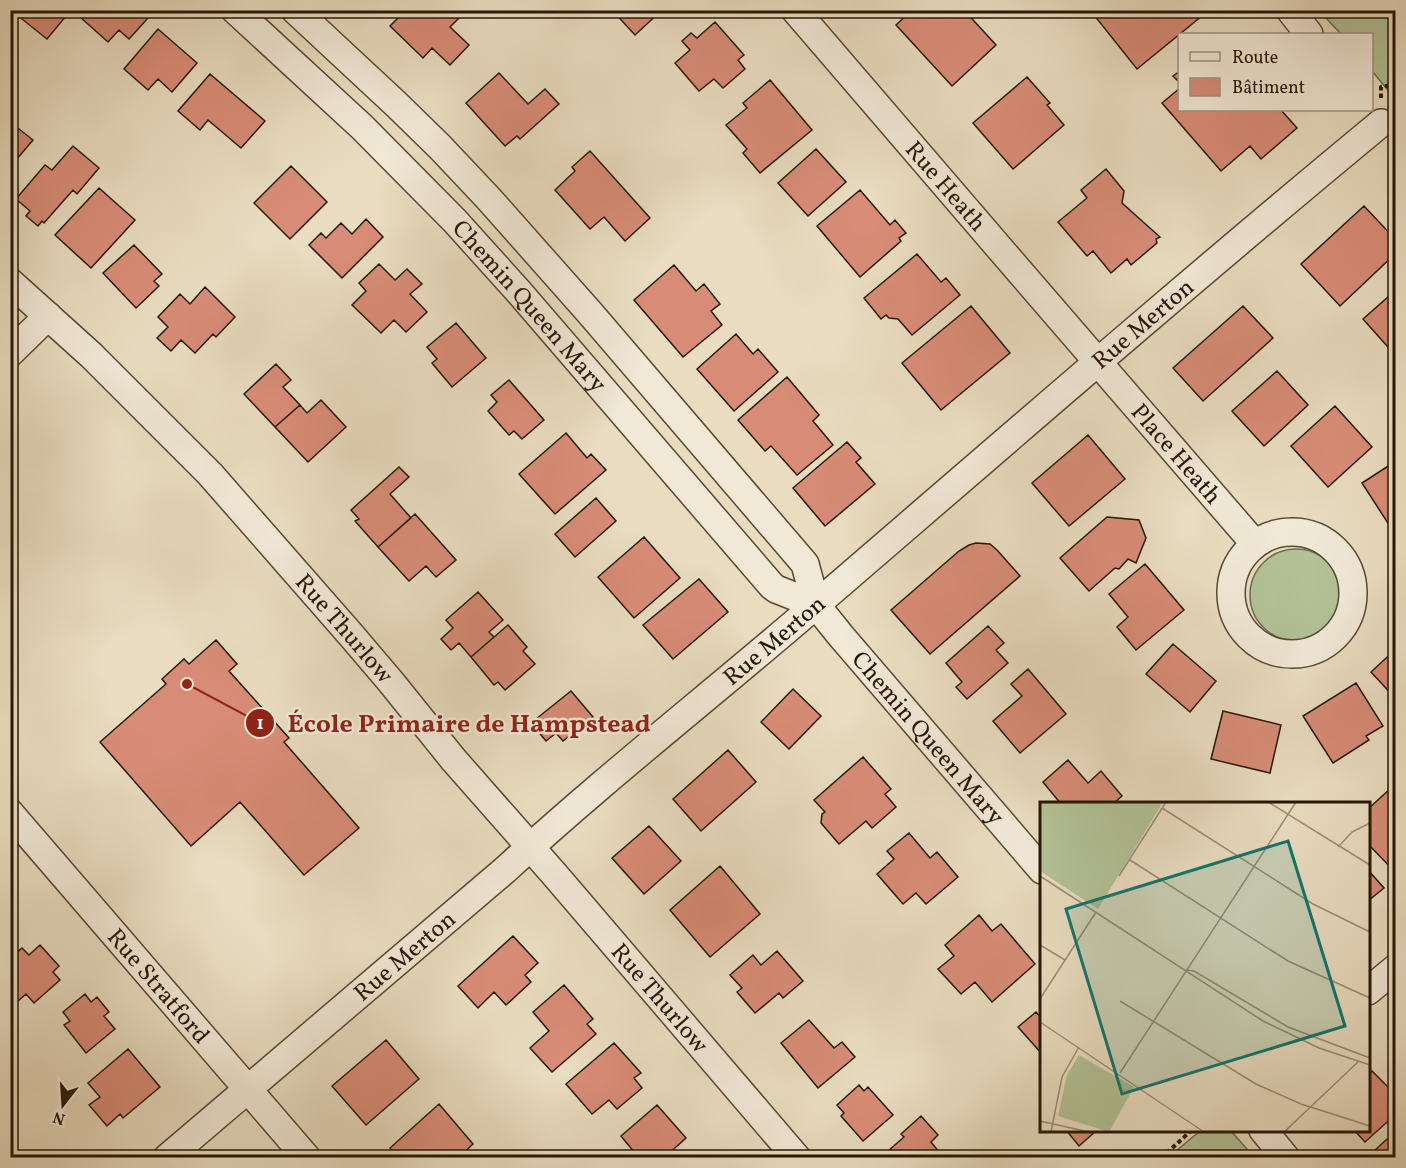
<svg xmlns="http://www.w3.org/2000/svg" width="1406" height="1168" viewBox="0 0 1406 1168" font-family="Vollkorn,serif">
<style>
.green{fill:#b2c196;stroke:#6c6c4d;stroke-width:1.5}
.building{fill:#d88c77;stroke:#261704;stroke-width:1.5}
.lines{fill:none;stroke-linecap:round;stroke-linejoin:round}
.minor-casing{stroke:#574833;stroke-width:30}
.path{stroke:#261704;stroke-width:4;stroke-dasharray:4.5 3;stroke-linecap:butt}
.minor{stroke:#f1e8d6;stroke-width:27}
.labels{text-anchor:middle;stroke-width:5;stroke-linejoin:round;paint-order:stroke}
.street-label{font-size:24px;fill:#261704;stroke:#f1e8d6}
.inset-road{fill:none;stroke:#9b8d75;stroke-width:1.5}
.view{fill:#0f766e;fill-opacity:0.15;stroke:#0f766e;stroke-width:3}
.inset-edge{fill:none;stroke:#261704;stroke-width:3}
.leader{fill:none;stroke:#8f2418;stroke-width:2}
.callout-dot{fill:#8f2418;stroke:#f1e8d6;stroke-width:2}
.mark-label{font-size:18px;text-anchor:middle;font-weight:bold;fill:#fff}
.callout-label{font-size:26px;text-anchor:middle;font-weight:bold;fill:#8f2418;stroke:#f1e8d6;stroke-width:5;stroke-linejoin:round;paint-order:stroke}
</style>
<rect width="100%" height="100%" fill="#e9dcc0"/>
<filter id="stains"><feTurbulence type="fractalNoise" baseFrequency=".00333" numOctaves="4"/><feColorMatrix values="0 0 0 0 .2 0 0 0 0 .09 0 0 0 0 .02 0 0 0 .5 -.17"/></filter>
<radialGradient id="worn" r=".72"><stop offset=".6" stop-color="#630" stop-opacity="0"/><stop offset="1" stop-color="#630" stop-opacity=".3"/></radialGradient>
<path class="green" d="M1332,11H1395V99L1372,71V34H1341L1325,17Z
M1250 595a46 46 0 1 1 92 0a46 46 0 1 1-92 0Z
M1200,1131H1231L1254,1157H1169Z"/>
<path class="building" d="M21,10H71L47,39L17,15Z
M86,10H140L148,18L129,39L119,30L108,42L80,17Z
M382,10H395L389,17Z
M406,10H435L441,16L446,10H459L463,14L450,27L469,45L450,65L432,48L423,58L390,26Z
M612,10H662L635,35Z
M912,10H964L996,45L952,86L896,25Z
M1090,10H1200L1203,15L1137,69Z
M715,22L744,55L738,60L745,69L723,88L714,79L699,91L675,63L690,50L682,41L691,33L697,38Z
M158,29L197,63L172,92L158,79L148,90L124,69Z
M1180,71V83L1173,76Z
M499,73L528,104L545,89L559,104L520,139L517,136L505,146L466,103Z
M210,74L265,121L241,148L208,120L200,130L178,111Z
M1027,77L1050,103L1047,105L1064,125L1013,169L973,123Z
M770,80L812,130L760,173L743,153L747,149L726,125L747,108L743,103Z
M1180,88V110H1281L1297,128L1261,159L1250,146L1221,171L1162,103Z
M10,122L33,140L10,167Z
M73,146L99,168L77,194L73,190L44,223L42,221L38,226L26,216L30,211L16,199L45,165L52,170Z
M816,149L846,182L808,216L778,183Z
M590,151L650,218L625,241L604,217L590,229L555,190L575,171L572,167Z
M291,166L327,202L290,239L254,203Z
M1106,169L1124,191L1122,203L1160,237L1156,239L1157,243L1131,265L1127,259L1111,273L1093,251L1087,256L1058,222L1087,198L1081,190Z
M99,188L135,220L91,268L55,235Z
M860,190L890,225L895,220L906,233L899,238L901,241L860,277L817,226Z
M1364,206L1396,240V253L1340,306L1301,264Z
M366,219L383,237L342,278L309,245L321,233L326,238L341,223L352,234Z
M134,245L162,274L154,281L159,286L136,308L103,273Z
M917,254L941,282L946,278L960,295L912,335L898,319L889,318L886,315L881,319L864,298Z
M379,264L395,280L407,269L422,284L410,294L427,312L406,332L394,320L381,333L352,305L366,291L359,283Z
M674,265L696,291L704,284L720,304L711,311L722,325L683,357L634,300Z
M205,287L235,317L216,337L213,334L195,353L181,340L171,351L157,338L168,327L158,317L180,294L190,304Z
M1396,290V356L1363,319Z
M971,306L1010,353L941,410L902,363Z
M1243,306L1273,338L1203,401L1173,368Z
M456,323L486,358L452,387L432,363L437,359L427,347Z
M736,334L753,354L758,349L778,372L734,411L697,369Z
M276,364L291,380L283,387L300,405L275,427L244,394Z
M1277,371L1308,405L1264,446L1232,411Z
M787,377L819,415L813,421L833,445L797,475L771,446L765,451L738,420Z
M509,380L544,420L522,439L514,431L509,435L488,411L497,402L491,395Z
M321,400L346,427L308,462L275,427L300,405L307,413Z
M1335,406L1372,447L1328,487L1291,446Z
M566,433L587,458L591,454L606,470L555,514L519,474Z
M1088,435L1125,479L1069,526L1032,483Z
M847,442L861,458L856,462L875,484L825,526L793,488Z
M1396,461V534H1395L1362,483Z
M399,467L409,477L390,494L411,518L378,547L355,521L359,519L351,510Z
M596,498L616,521L575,557L555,534Z
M415,514L456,560L436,577L426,566L409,581L378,547Z
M1107,517L1139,520L1146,538L1136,563L1128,559L1119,569L1115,568L1089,591L1060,558Z
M644,537L680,578L634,618L598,577Z
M976,543L990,544L997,550L1020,576L930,654L891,610L959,551L969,545Z
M1145,564L1184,610L1136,650L1117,627L1128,617L1109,594Z
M699,579L728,612L673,659L643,625Z
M478,592L503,620L489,632L494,637L471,657L459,643L451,650L441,639L453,628L446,620Z
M508,625L527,647L523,651L535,664L505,690L498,682L494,685L471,657Z
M988,626L1004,643L996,650L1008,663L967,699L956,687L962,682L946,663Z
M216,640L237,664L229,671L289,738L284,742L359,828L304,875L240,802L191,846L100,742L166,684L162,679L184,659L189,664Z
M1173,644L1216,681L1190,712L1146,674Z
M1396,649V699L1371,672Z
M1028,669L1066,714L1020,753L993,721L1022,696L1011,684Z
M1356,683L1383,726L1366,736L1369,740L1333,763L1303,716Z
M793,689L821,716L789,749L761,722Z
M571,691L593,717L563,741L556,733L546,741L531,723Z
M1223,711L1281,725L1270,773L1211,759Z
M728,750L756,782L701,831L673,799Z
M863,757L891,789L885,794L896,807L872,828L866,821L839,844L821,823L822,814L825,812L814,800Z
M1068,760L1088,783L1101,771L1122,796L1113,804H1061L1043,782Z
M1391,788L1396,793L1395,872L1368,844V809Z
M649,826L681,861L644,894L612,858Z
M909,833L930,858L937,852L958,877L926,904L916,893L903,904L877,874L894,859L887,851Z
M720,866L760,914L710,957L670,910Z
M1368,870L1384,888L1368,901Z
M10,914L17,920L10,926Z
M979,915L992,931L1001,924L1035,964L992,1002L975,982L961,994L938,969L954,956L945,945Z
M513,936L538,963L525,975L531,982L506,1005L494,992L478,1008L458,986Z
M40,945L59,966L53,972L60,980L34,1003L26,994L17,1002L10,994V958L22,948L29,955Z
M777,951L803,981L783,998L779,993L755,1013L737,992L742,988L730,975L753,955L761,965Z
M564,985L593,1019L587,1024L596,1034L552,1072L530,1048L549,1031L533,1012Z
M85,994L91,1002L97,997L109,1012L104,1016L115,1029L86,1053L64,1025L70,1021L63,1012Z
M1036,1012L1042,1019V1054L1018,1027Z
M809,1020L834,1048L842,1042L855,1057L818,1088L781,1043Z
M386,1040L419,1079L366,1125L332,1086Z
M614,1043L641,1073L634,1078L642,1088L617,1109L609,1100L592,1114L566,1084Z
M128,1049L160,1087L123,1118L120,1114L107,1126L89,1105L100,1097L88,1083Z
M1372,1071L1396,1095V1114L1365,1142L1354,1130H1368V1074Z
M859,1085L864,1091L868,1087L893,1115L863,1141L841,1116L844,1113L837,1105Z
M439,1104L473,1144L458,1158H398L390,1148Z
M657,1105L686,1138L664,1158H639L621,1136Z
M921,1116L938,1135L931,1142L944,1158H880L904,1137L901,1134Z
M1066,1130H1097L1079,1146Z
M1396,1131V1158H1380L1374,1151Z
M703,1151L708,1158H696Z"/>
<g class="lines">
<g class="minor-casing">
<g id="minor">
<path id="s1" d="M235,10L362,127L455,221L519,292L772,586L776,589L816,605"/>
<path id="s2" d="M295,10L397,105L440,147L489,199L590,313L805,564L816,605L841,636L1042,870"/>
<path id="s3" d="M795,10C948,188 1101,367 1255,544"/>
<path d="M1290,10L1309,34"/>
<path id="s4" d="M10,282L91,355L210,474L351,635L391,682L453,759L555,875L797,1158"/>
<path d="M10,353L48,316"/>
<circle cx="1292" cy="593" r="61"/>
<path id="s5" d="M10,813L307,1158"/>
<path d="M1368,991L1396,968"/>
<path d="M1263,1130L1286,1158"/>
<path id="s6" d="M167,1158L505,870C606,777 714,693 818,603C1005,442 1191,280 1381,123"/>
</g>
</g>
<path class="path" d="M1381,98V87L1396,84
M1161,1158L1192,1130"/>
<use href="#minor" class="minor"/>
</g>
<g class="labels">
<g class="street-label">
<text dy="8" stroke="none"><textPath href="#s3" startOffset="232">Rue Heath</textPath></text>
<text dy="8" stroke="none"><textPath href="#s1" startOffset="418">Chemin Queen Mary</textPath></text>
<text dy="8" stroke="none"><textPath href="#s6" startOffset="1284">Rue Merton</textPath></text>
<text dy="8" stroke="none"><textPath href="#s3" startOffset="585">Place Heath</textPath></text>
<text dy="8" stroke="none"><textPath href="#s4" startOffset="482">Rue Thurlow</textPath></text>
<text dy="8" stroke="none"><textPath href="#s6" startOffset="798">Rue Merton</textPath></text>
<text dy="8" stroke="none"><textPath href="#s2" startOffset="970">Chemin Queen Mary</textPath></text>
<text dy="8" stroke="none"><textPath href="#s6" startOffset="312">Rue Merton</textPath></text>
<text dy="8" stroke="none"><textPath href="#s5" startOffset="228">Rue Stratford</textPath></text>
<text dy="8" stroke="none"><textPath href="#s4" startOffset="968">Rue Thurlow</textPath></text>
</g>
</g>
<g transform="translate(1040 802)">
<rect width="330" height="330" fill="#e9dcc0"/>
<path d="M0,0H123L58,107L0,69ZM39,253L94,285L69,330L18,314L27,273Z" fill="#b2c196"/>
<path class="inset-road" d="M228,0L330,63M122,6L273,102L330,130M298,45L312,30L330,21M90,58L248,159L330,196M0,74L223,219L279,246L330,263M79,74L126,0M0,143L25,158M146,168L154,169L248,225L330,256M0,197L56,110M80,199L216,282L261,302L330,324M0,220L164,330M80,271L256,0M0,319L49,330M11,330L22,275L39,245M244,330L318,260"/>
<path class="view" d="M248,39L305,224L82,292L26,107Z"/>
<rect width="330" height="330" class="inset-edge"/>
</g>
<path class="leader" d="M187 684L260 723"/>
<g class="callout-dot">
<circle cx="187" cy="684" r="6"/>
<circle cx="260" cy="723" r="15"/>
</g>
<g class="mark-label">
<text x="260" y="729">1</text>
</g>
<g class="callout-label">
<text x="469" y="732">École Primaire de Hampstead</text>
</g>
<rect width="1406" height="1168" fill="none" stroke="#e9dcc0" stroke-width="36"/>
<rect x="12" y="12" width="1382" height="1144" fill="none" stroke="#261704" stroke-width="3"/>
<rect x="18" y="18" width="1370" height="1132" fill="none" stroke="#261704" stroke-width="1.5"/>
<rect x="1178" y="33" width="195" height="78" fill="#f1e8d6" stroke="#a09482" stroke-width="1.5"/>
<rect x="1190" y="52" width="30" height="9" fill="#f1e8d6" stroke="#a09482" stroke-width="1.5"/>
<text x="1232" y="63" font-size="18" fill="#261704">Route</text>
<rect x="1190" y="78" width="30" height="18" fill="#d88c77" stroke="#a09482" stroke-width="1.5"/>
<text x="1232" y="93" font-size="18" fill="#261704">Bâtiment</text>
<g transform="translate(63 1105) rotate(197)" stroke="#f1e8d6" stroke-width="4.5" paint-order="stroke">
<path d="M0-4.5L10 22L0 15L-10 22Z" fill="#261704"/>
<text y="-9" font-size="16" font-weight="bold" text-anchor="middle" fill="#261704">N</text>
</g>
<rect width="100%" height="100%" filter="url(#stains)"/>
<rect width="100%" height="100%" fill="url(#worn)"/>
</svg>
